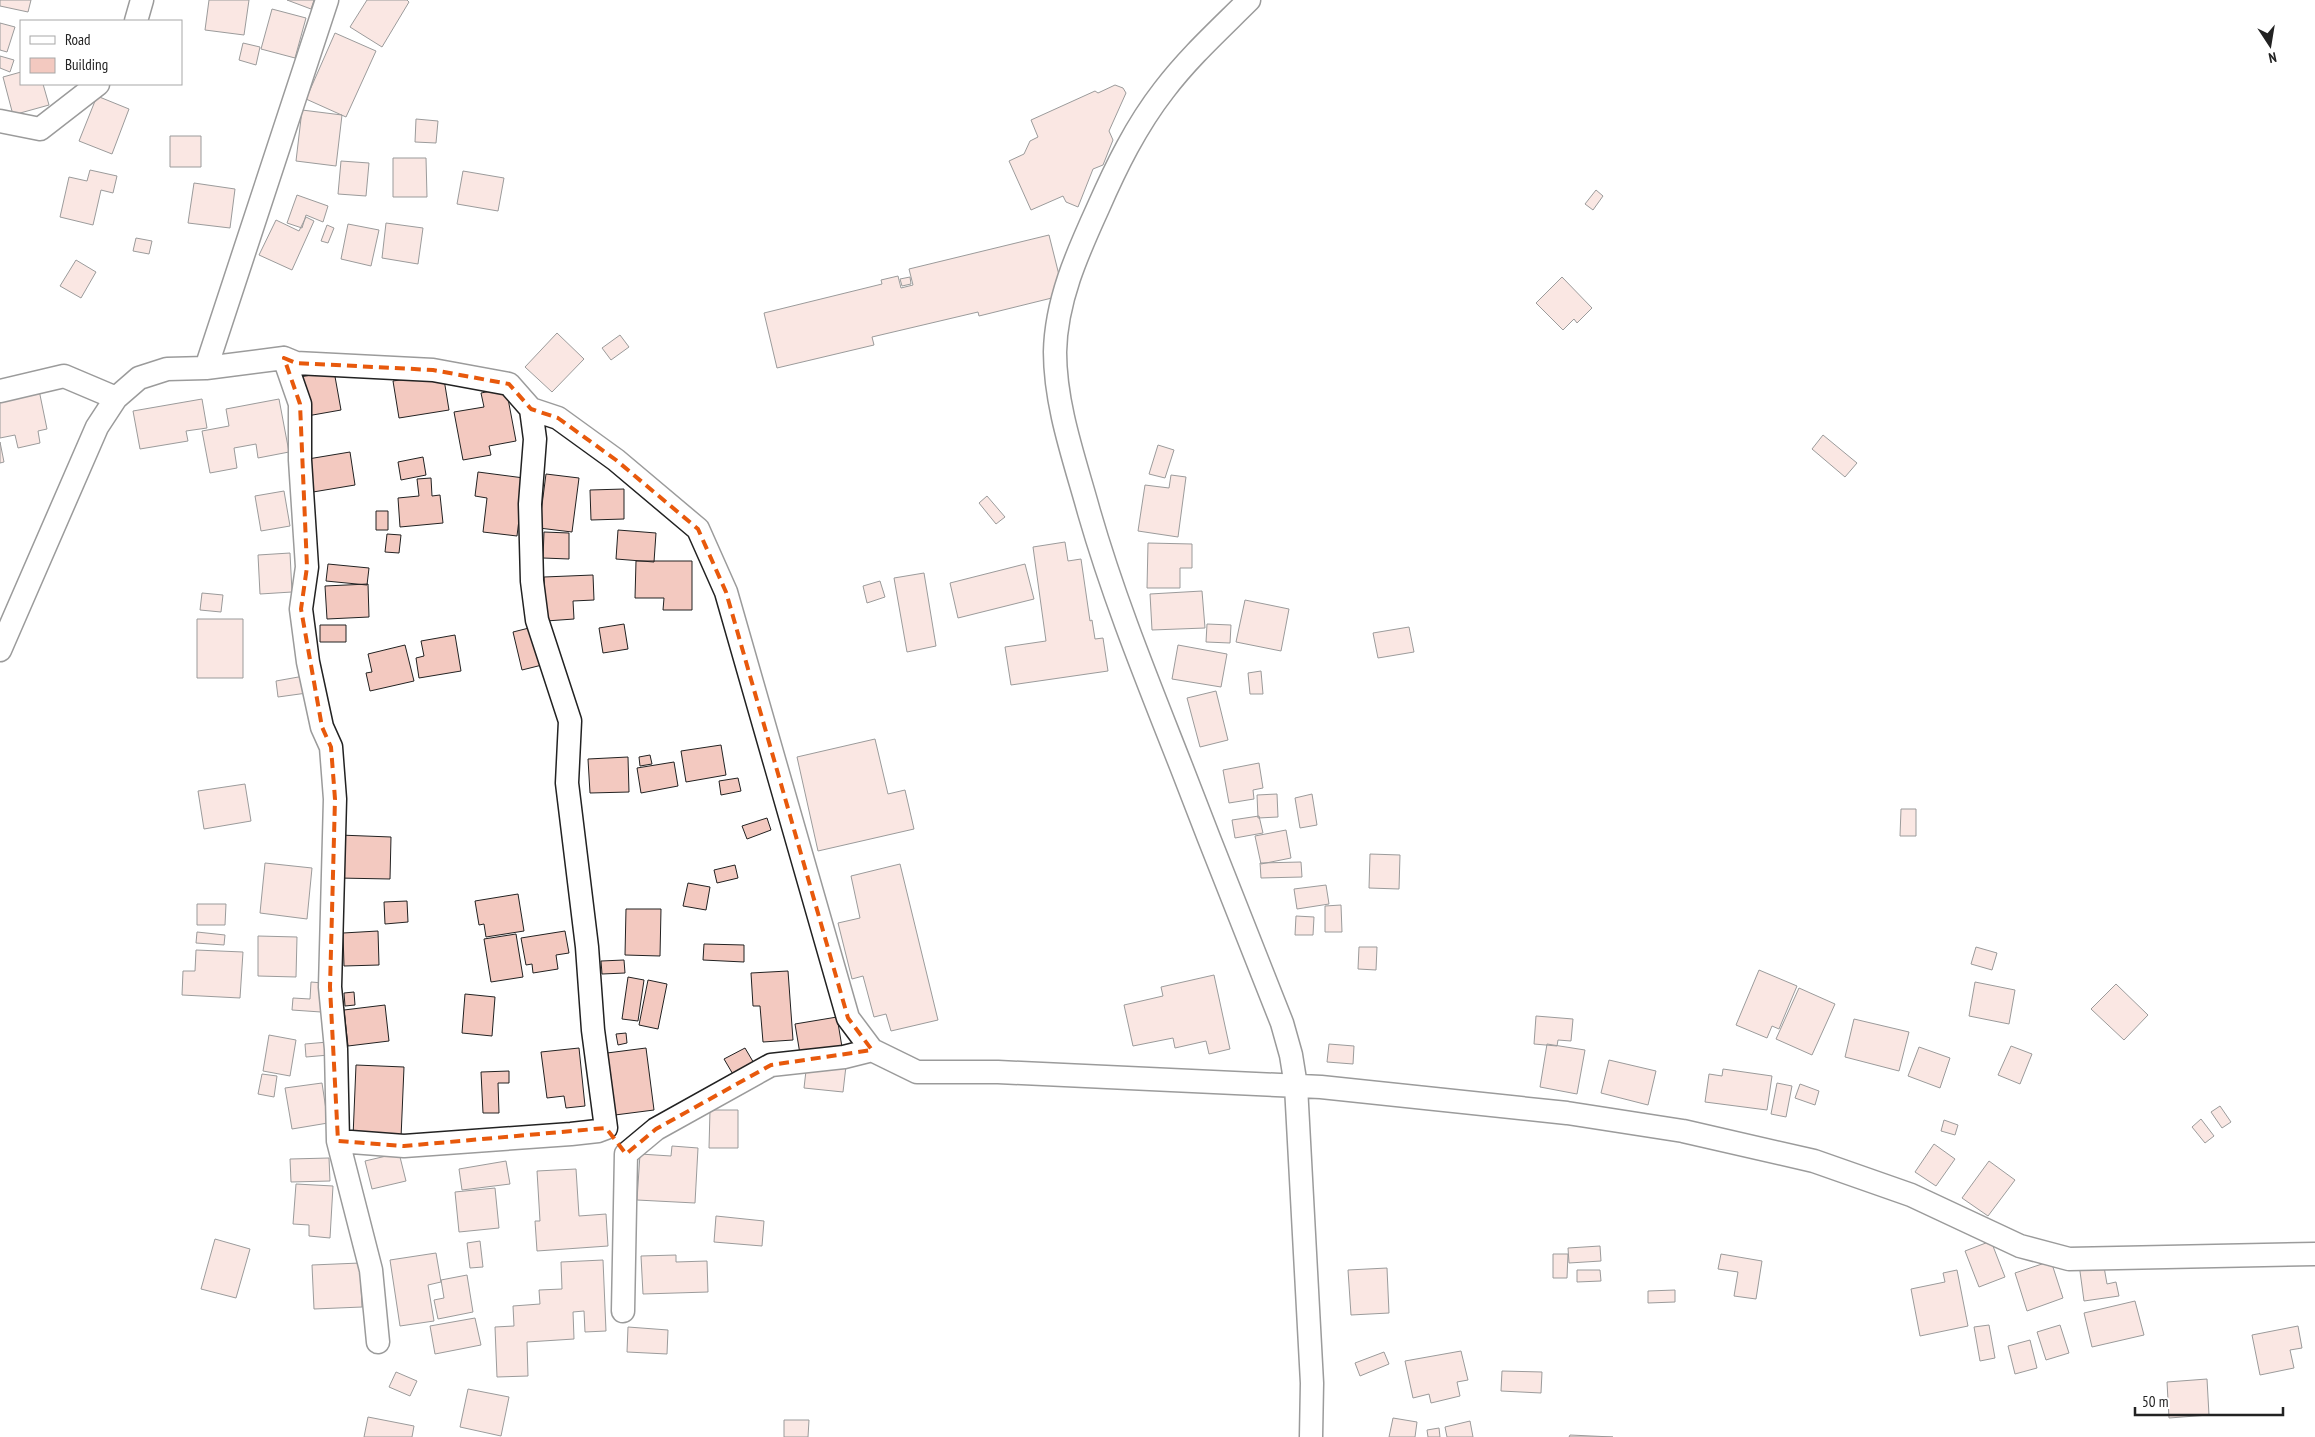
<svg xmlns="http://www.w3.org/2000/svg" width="2315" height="1437" viewBox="0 0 2315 1437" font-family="'PT Sans Narrow',sans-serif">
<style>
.building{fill:#f3c9c0;stroke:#222}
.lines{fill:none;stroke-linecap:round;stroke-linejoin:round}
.minor-casing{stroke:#222;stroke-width:25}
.minor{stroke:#fff;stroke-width:22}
.marked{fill:none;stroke:#e8590c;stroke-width:4;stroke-dasharray:10 6;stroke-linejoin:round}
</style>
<rect width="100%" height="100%" fill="#fff"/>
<path class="building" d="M0,0H31L28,12L0,6Z
M209,0H249L244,35L205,30Z
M287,0H314L311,9Z
M367,0H407L409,2L382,47L350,27Z
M272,9L306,18L295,58L261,49Z
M0,23L15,27L7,52L0,50Z
M335,33L376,51L346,117L306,99Z
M243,43L260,47L256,65L239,60Z
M0,56L14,60L10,72L0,68Z
M21,72V84H43L49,105L13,115L3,77Z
M1115,85L1123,88L1126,93L1109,131L1113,140L1103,165L1093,169L1078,207L1066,202L1063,196L1031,210L1009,161L1024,154L1030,141L1038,137L1031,120L1095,91L1098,93Z
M97,96L129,109L112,154L79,141Z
M302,110L342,115L336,166L296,161Z
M416,119L438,121L436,143L415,142Z
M170,136H201V167H170Z
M393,158H426L427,197H393Z
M341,161L369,163L366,196L338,194Z
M90,170L117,176L113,193L101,190L93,225L60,217L69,177L87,181Z
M463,171L504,178L498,211L457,204Z
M194,183L235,189L230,228L188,223Z
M1596,190L1603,196L1593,210L1585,204Z
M297,195L328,206L323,222L306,215L302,228L287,223Z
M306,217L314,221L292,270L259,255L276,220L299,231Z
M386,223L423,228L418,264L382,258Z
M348,224L379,230L371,266L341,259Z
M327,225L334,228L328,243L321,241Z
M1049,235L1064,295L979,316L978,312L872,337L874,345L777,368L764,313L882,284L881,280L898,276L901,288L913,285L909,269Z
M136,238L152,241L149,254L133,251Z
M76,260L96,272L81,298L60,286Z
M910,277L911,284L902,286L900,279Z
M1562,277L1592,308L1577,323L1574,319L1563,330L1536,303Z
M557,333L584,359L552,392L525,367Z
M620,335L629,347L611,360L602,348Z
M334,371L341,410L307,416L300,377Z
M443,373L449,410L399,418L393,381Z
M506,388L516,441L489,446L491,455L463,460L454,412L484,407L481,393Z
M39,390L47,429L38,431L40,443L18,448L15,435L0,438V398Z
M202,399L207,428L186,431L188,441L140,449L133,411Z
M279,399L289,452L258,458L256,444L234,448L237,468L210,473L202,431L229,426L226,409Z
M1823,435L1857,463L1845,477L1812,449Z
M0,442L4,462L0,463Z
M1158,445L1174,450L1165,478L1149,474Z
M350,452L355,485L313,492L308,459Z
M423,457L426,475L401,480L398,462Z
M478,472L524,478L517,536L483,532L487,498L475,496Z
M546,474L579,478L572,532L539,528Z
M1171,475L1186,477L1178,537L1138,531L1145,485L1169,488Z
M431,478L432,496L440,495L443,523L400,527L398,498L419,496L417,479Z
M624,489V519L591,520L590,490Z
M284,491L290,526L261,531L255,496Z
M987,496L1005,517L996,524L979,503Z
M376,511H388V530H376Z
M618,530L656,533L654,562L616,559Z
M544,532L569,533V559L543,558Z
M387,534L401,535L399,553L385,552Z
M1065,542L1068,561L1081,559L1090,621L1092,620L1095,639L1103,638L1108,671L1011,685L1005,647L1046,641L1033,547Z
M1148,543L1192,544V568H1180V588H1147Z
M290,553L292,592L260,594L258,555Z
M636,561H692V610H663L664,598H635Z
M328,564L369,568L367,585L326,581Z
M1025,564L1034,599L958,618L950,583Z
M924,573L936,646L907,652L894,578Z
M593,575L594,600L573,601L574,619L546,621L544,577Z
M880,581L885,597L867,603L863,586Z
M368,584L369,617L327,619L325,586Z
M1202,591L1205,628L1152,630L1150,594Z
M202,593L223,595L221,612L200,610Z
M1245,600L1289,609L1281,651L1236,642Z
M197,619H243V678H197Z
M624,624L628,649L603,653L599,628Z
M1207,624L1231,625L1230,643L1206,642Z
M320,625H346V642H320Z
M533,627L542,665L522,670L513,632Z
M1409,627L1414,652L1378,658L1373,633Z
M455,635L461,671L419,678L416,658L424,656L421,641Z
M405,645L414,681L370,691L366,673L372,672L368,654Z
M1178,645L1227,654L1221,687L1172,679Z
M1261,671L1263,694H1250L1248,673Z
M304,676L307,693L278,697L276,681Z
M1216,691L1228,740L1200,747L1187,698Z
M875,739L888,794L905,790L914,829L818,851L797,757Z
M721,745L726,775L686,782L681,751Z
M650,755L652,764L640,766L639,757Z
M628,757L629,792L590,793L588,759Z
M674,762L678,786L641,793L637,768Z
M1259,763L1263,788L1253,790L1254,799L1229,803L1223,770Z
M738,778L741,791L721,795L719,781Z
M245,784L251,821L204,829L198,791Z
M1277,794L1278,817L1258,818L1257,795Z
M1312,794L1317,825L1300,828L1295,798Z
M1901,809H1916V836H1900Z
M1259,816L1263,833L1235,838L1232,820Z
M767,818L771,830L747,839L742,826Z
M1286,830L1291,858L1261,864L1255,836Z
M339,835L391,837L390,879L338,878Z
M1370,854L1400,855L1399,889L1369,888Z
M1301,862L1302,877L1261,878L1260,863Z
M265,863L312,868L307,919L260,913Z
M900,864L938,1020L891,1031L886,1014L874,1017L863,976L852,979L838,923L860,918L851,876Z
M735,865L738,878L717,883L714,870Z
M688,883L710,887L706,910L683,906Z
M1326,885L1329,904L1297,909L1294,889Z
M518,894L524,931L486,937L484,924L479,925L475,901Z
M407,901L408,922L385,924L384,902Z
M197,904H226L225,925H197Z
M1341,905L1342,932H1325V906Z
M626,909H661L660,956L625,955Z
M1296,916L1314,917L1313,935H1295Z
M378,931L379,965L344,966L343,933Z
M565,931L569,953L556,955L558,969L533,973L532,964L526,965L521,938Z
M197,932L225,935L224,945L196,943Z
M516,934L523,977L491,982L484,939Z
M258,936L297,937L296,977L258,976Z
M704,944L744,945V962L703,960Z
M1359,947H1377L1376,970L1358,969Z
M1976,947L1997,953L1992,970L1971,964Z
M196,950L243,952L240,998L182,995L183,971H195Z
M624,960L625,973L602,974L601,961Z
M1759,970L1797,986L1779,1029L1772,1026L1767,1038L1736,1025Z
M788,971L793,1040L763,1042L760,1006H753L751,973Z
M1214,975L1230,1049L1209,1054L1206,1041L1175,1048L1173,1038L1133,1046L1124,1005L1163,996L1161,987Z
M628,977L644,980L638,1021L622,1019Z
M648,980L667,984L658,1029L639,1025Z
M311,982L323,983L321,1012L292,1010L293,998L310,999Z
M1975,982L2015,990L2009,1024L1969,1016Z
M2116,984L2148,1015L2124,1040L2091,1009Z
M1799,988L1835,1004L1812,1055L1776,1039Z
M354,992L355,1005L345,1006L344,993Z
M465,994L495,997L492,1036L462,1033Z
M385,1005L389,1041L348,1046L344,1010Z
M1536,1016L1573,1019L1571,1041L1558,1040L1557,1046L1534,1044Z
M837,1017L842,1047L800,1054L795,1024Z
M1854,1019L1909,1032L1899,1071L1845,1057Z
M626,1033L627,1043L618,1045L616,1034Z
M269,1035L296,1040L290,1076L263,1071Z
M328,1042L329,1055L306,1057L305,1044Z
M1329,1044L1354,1046L1353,1064L1327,1062Z
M1547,1044L1585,1050L1577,1094L1540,1087Z
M2011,1046L2032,1054L2020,1084L1998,1075Z
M1919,1047L1950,1058L1940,1088L1908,1076Z
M579,1048L585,1106L566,1108L564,1096L547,1098L541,1052Z
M646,1048L654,1110L615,1115L607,1053Z
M745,1048L755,1065L734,1076L724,1059Z
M1609,1060L1656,1071L1648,1105L1601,1093Z
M807,1062L846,1066L843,1092L804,1088Z
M356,1065L404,1067L401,1138L353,1137Z
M1723,1069L1772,1076L1767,1110L1705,1102L1709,1074L1722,1076Z
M509,1071V1083H498L499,1113H483L481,1072Z
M262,1074L277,1076L274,1097L258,1094Z
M322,1083L328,1123L292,1129L285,1088Z
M1777,1083L1792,1086L1786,1117L1771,1114Z
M1800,1084L1819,1091L1815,1105L1795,1098Z
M2220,1106L2231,1122L2222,1128L2211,1112Z
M710,1110H738V1148H709Z
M2201,1119L2214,1136L2205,1143L2192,1127Z
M1944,1120L1958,1125L1955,1135L1941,1131Z
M1934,1144L1955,1159L1936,1186L1915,1172Z
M672,1146L698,1148L695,1203L637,1200L640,1154L671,1156Z
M399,1153L406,1181L372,1189L365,1161Z
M329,1158L330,1181L291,1182L290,1159Z
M506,1161L510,1184L462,1190L459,1169Z
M1989,1161L2015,1180L1988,1216L1962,1198Z
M576,1169L579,1216L606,1214L608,1246L537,1251L535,1221H540L537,1171Z
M296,1184L333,1186L330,1238L309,1236V1225L293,1224Z
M495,1188L499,1228L459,1232L455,1192Z
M716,1216L764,1221L762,1246L714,1242Z
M215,1239L250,1249L236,1298L201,1289Z
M480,1241L483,1267L470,1268L467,1243Z
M1991,1241L2005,1277L1979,1287L1965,1251Z
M1600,1246L1601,1261L1569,1263L1568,1248Z
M436,1253L441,1282L428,1285L434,1321L400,1326L390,1260Z
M1553,1254H1568L1567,1278H1553Z
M1721,1254L1762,1261L1756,1299L1734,1296L1738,1272L1718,1269Z
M676,1255V1262L707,1261L708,1292L643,1294L641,1256Z
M603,1260L606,1331L585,1332L584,1311L573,1312L574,1339L527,1342L528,1376L497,1377L495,1327L514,1326L513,1306L540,1304L539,1290L562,1289L561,1262Z
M2051,1261L2063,1298L2027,1311L2015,1273Z
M2103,1261L2107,1284L2116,1282L2119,1296L2084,1301L2079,1264Z
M360,1263L362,1307L314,1309L312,1265Z
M1387,1268L1389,1313L1351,1315L1348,1270Z
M1577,1270H1600L1601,1281L1577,1282Z
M1957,1270L1968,1326L1920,1336L1911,1289L1945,1282L1943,1273Z
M467,1275L473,1312L438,1319L434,1300L444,1298L441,1280Z
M1675,1290V1302L1648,1303V1291Z
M2135,1301L2144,1335L2092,1347L2084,1313Z
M475,1318L481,1345L435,1354L430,1326Z
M1989,1325L1995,1358L1980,1361L1974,1327Z
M2060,1325L2069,1353L2046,1360L2037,1332Z
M2298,1326L2302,1348L2290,1350L2294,1368L2260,1375L2252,1335Z
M628,1327L668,1330L667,1354L627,1352Z
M2030,1340L2037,1368L2015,1374L2008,1346Z
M1461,1351L1468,1380L1457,1382L1460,1396L1431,1403L1429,1394L1413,1398L1405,1361Z
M1384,1352L1389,1364L1360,1376L1355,1363Z
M1502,1371L1542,1372L1541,1393L1501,1391Z
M396,1372L417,1381L410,1396L389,1387Z
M2207,1379L2209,1415L2169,1418L2167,1382Z
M468,1389L509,1397L501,1436L460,1427Z
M368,1417L414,1426L412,1437H364Z
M1393,1418L1417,1422L1415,1437H1389Z
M784,1420H809L808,1437H784Z
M1470,1421L1473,1437H1447L1445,1427Z
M1439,1428L1440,1437H1428L1427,1430Z
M1570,1435L1613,1437H1569Z"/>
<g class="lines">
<g class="minor-casing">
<path id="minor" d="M1249,0C1220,29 1189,57 1164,90C1136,126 1116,167 1098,208C1077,254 1056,301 1055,352C1055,406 1075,461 1089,512C1114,599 1148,682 1181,766C1214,852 1248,938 1282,1023L1291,1055L1296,1086L1312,1383L1311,1437
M136,21L142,0
M0,121L40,129L98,84
M284,358L300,404V460L307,567L301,609L308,662L322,727L331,747L335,799L330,987L336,1049L338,1141L371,1270L378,1342
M206,368L327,0
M0,391L64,376L116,398
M0,650L97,427L116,398L139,378L167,369L206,368L284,358L296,363L433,370L509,384L531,409L558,418L616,460L698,529L726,592L848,1018L872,1050L917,1072H998L1321,1087L1567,1113L1683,1131L1814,1161L1911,1195L2020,1246L2069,1259L2315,1254
M338,1141L404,1146L571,1134L598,1131L606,1128L593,1030L587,947L567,783L570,721L537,620L532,581L530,504L535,439L531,409
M623,1311L626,1154L656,1129L771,1065L844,1057L872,1050"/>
</g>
<use href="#minor" class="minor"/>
</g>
<path d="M0 0H2315V1437H0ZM284,358L296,363L433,370L509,384L531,409L558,418L616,460L698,529L726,592L848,1018L872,1050L771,1065L656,1129L626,1154L606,1128L404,1146L338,1141L330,987L335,799L331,747L322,727L301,609L307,567L300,404Z" fill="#fff" fill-opacity=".55" fill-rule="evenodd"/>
<path class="marked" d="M284,358L296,363L433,370L509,384L531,409L558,418L616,460L698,529L726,592L848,1018L872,1050L771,1065L656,1129L626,1154L606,1128L404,1146L338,1141L330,987L335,799L331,747L322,727L301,609L307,567L300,404Z"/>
<rect x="20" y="20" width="162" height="65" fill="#ffffff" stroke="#a7a7a7"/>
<rect x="30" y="36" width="25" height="8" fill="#ffffff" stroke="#a7a7a7"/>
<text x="65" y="45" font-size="15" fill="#222222">Road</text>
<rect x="30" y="58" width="25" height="15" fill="#f3c9c0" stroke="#a7a7a7"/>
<text x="65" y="70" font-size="15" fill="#222222">Building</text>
<g transform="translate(2270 45) rotate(168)" stroke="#ffffff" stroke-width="4" paint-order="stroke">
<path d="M0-4L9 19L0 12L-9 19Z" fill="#222222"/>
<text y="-8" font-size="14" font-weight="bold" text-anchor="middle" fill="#222222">N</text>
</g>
<path d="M2135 1407v8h148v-8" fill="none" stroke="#222222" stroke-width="2.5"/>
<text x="2142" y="1407" font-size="15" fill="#222222" stroke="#ffffff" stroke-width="4" paint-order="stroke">50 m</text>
</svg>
